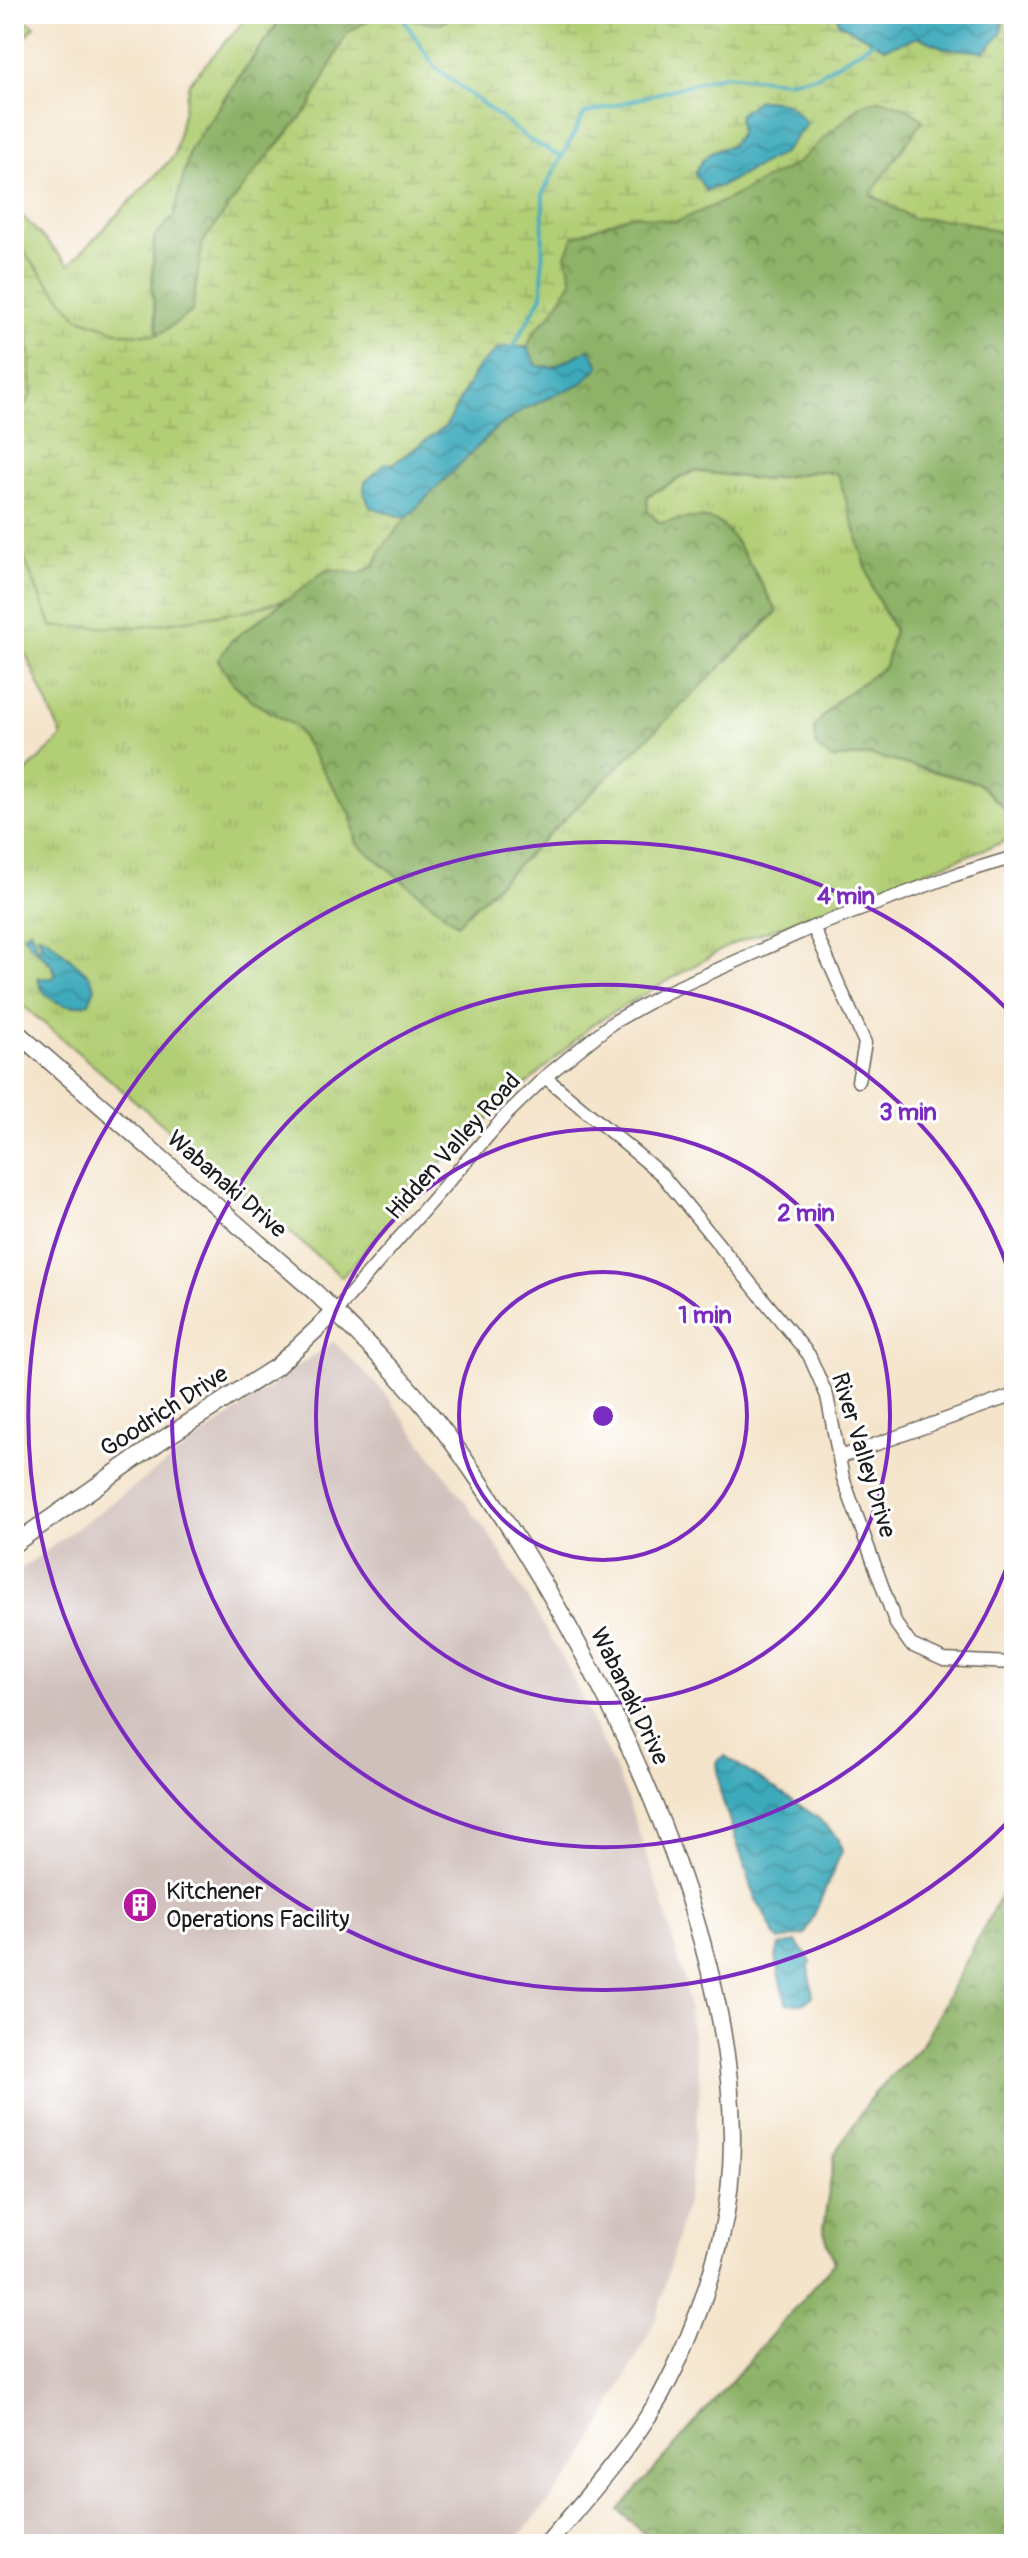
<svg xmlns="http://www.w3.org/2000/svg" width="1028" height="2558" viewBox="0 0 1028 2558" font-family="Pangolin,sans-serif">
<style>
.industrial{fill:#d0c0bc}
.grass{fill:url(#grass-tufts);stroke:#677649;stroke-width:2;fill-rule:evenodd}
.forest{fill:url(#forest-crowns);stroke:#546742;stroke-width:2}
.wetland{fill:url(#wetland-marsh);stroke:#677649;stroke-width:2;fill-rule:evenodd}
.water{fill:url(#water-waves);stroke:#2c636c;stroke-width:2}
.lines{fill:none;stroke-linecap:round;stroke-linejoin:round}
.stream{stroke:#3daabc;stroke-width:4}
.minor-casing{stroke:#686259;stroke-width:15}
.tertiary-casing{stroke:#686259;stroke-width:19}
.minor{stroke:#fff;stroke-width:12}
.tertiary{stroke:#fff;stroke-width:16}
.ring{fill:none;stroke:#7b2cbf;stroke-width:4}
.labels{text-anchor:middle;stroke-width:6;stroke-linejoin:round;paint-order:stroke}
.street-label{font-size:24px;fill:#1c1c1c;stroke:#fff}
.poi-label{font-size:24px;fill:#1c1c1c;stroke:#fff;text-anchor:start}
.centre{fill:#7b2cbf;stroke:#fff;stroke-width:4}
.ring-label{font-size:24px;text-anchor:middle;font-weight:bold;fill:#7b2cbf;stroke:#fff;stroke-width:6;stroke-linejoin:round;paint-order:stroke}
</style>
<defs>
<pattern id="grass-tufts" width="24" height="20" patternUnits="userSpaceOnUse" patternTransform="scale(2)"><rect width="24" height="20" fill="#b2cf76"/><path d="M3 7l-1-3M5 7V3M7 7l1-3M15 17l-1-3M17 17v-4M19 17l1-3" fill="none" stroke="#98b166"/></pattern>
<pattern id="forest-crowns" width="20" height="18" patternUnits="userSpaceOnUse" patternTransform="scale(2)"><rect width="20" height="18" fill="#8db267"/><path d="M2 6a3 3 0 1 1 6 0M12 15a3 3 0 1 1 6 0" fill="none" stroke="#729054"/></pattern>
<pattern id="wetland-marsh" width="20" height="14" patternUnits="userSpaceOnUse" patternTransform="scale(2)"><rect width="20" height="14" fill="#b2cf76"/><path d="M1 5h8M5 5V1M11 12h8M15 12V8" fill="none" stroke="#98b166"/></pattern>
<pattern id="water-waves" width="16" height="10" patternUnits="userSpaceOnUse" patternTransform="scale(2)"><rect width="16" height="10" fill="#3daabc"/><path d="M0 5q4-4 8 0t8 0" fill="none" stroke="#328a98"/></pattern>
</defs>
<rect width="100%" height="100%" fill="#fff"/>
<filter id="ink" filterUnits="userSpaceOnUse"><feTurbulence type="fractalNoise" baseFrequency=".0125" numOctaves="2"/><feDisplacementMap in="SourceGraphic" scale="16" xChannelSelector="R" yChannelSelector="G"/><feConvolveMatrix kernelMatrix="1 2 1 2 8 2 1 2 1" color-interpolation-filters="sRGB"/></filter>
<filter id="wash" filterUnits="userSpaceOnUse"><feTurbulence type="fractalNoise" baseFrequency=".006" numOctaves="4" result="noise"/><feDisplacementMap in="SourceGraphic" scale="32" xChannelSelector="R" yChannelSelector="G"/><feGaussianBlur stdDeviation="1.8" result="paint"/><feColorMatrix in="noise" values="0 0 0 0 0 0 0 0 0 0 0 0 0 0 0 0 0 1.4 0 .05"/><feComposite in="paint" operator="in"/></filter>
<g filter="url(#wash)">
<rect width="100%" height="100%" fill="#f4e4cb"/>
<path class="industrial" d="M333,1341L385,1393L495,1543L567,1666L625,1792L661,1897L685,1983L700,2084L690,2187L656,2320L579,2466L512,2544H14V1574Z"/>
<path class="grass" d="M14,14L35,26L14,51Z
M250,14H284L222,101L180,194L174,216L154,238L152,289L158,335L122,333L77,317L28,258L14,230V207L69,265L174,156L189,83Z
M14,316L29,337L32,394L14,421Z
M693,471L765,480L818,471L839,474L873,590L894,630L886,666L837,701L832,759L870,755L978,783L1014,817V838L730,945L593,1024L445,1158L342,1277L14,998V783L62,737L14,627V532L52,627L243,611L289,599L231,641L255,703L295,726L351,815L357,844L777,612C766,593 734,530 717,522C699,514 678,520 660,523L648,512L647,496ZM30,930L39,949H42L39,936L75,1007L54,978L56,973L53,966L28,943Z"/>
<path class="forest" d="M284,14H380L347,33L310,107L255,172L203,242L192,312L158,335L152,289L154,238L174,216L190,149Z
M386,14H462L437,24Z
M881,99L907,108L923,120L871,195L912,218L959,220L1014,236V817L978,783L870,755L832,759L817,748L814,727L837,701L885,666L894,630L873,590L838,474L818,471L765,480L693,471L647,496L648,512L660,523C678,520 699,514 717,522C734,530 766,593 777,612L457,924L357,844L351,815L295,726L255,703L232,682L218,660L231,641L320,574L331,569L359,574L374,566L382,548L406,518L496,428L524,409L582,383L590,349L553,367L537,366L527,347L534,331L551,314L572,281L566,255L574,236L633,214L676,222L836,126L863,104Z
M1014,1870L1012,2544H655L619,2510L834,2263L823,2228L835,2153L873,2095L922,2045Z"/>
<path class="wetland" d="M380,14L437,24L462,14H837L839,23L885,48L919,37L944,48L1001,34L1004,14H1014V236L959,220L912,218L871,194L923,120L907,108L881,99L862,104L797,163L728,199L676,222L633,214L574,236L566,255L572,281L551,314L534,331L527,347H500L477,368L446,426L392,464L384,512L406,518L382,548L374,565L359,574L331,569L320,574L289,599L243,611L141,627H52L14,532V421L32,394L29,337L14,316V230L28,258L77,317L122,333L158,335L192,312L203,242L255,172L310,107L347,33ZM740,133L749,169L723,185L715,150L731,146Z"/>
<path class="water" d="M837,14H1004L1001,34L984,52L944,48L919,37L885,48L839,23Z
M758,100C786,100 789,103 807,124L783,153L723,185L706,191L695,174C703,154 711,151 731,146L740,133L739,115Z
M501,347H527L537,366L553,367L590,349L599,366L582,383L524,409L496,428L406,518L370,507L364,492L365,482L386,463L393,464L446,426L477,368Z
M30,930L39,949L42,945L38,935L47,938L90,976L95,988L89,1003C67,1010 43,1002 38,978H53L56,973C50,957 31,950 23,934Z
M725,1756L817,1817L839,1839L842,1851L805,1935L779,1940C768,1929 767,1912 756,1900L720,1792L717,1761Z
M796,1942L805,1952L811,1962L809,1967L813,1996L803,2004L786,2003L776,1958L779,1945Z"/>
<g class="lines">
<path class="stream" d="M400,14L435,67L529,140L562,157
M999,15L1014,18
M513,347L542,296L543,193L584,114L724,75L786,81L817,76L875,41"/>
</g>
</g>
<g filter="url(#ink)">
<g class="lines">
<g class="minor-casing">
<path id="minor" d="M813,927L865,1043L858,1081
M545,1077L662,1175L809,1355L827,1396L843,1478L896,1624L911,1645L944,1660L1014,1663
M335,1312L506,1115L545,1077L612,1023L665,993L813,927L955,875L1014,857
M840,1457L1014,1395"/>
</g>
<g class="tertiary-casing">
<path id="tertiary" d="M14,1030L315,1292C352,1329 390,1365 424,1406C460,1449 491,1498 521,1546C633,1725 772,2023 721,2237C708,2291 687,2348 660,2397C629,2450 587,2497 547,2544
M14,1544L162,1440L276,1367L335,1312"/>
</g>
<use href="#minor" class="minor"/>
<use href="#tertiary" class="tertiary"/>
</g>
</g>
<g class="ring">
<circle cx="603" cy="1416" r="144"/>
<circle cx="603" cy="1416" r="287"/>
<path d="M1013 1549A431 431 0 1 1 1013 1283"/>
<path d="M1012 1818A574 574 0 1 1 1012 1014"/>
</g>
<defs>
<g id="building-disc" transform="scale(1.8)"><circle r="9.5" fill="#b5179e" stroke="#fff"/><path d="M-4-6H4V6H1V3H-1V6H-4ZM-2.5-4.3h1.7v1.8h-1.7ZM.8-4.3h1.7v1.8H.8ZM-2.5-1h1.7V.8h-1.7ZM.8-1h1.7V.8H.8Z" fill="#fff"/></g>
</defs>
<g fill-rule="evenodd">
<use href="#building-disc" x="140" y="1905"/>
</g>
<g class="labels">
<g class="street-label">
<text transform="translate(453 1146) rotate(-48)" y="8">Hidden Valley Road</text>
<text transform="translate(227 1184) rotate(41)" y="8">Wabanaki Drive</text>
<text transform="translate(164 1411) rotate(-33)" y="8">Goodrich Drive</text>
<text transform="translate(864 1455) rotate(73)" y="8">River Valley Drive</text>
<text transform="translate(630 1696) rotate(64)" y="8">Wabanaki Drive</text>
</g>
<g class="poi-label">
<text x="166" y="1899">Kitchener<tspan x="166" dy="28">Operations Facility</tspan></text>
</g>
</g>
<circle cx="603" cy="1416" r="12" class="centre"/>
<g class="ring-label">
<text x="846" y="904">4 min</text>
<text x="908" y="1120">3 min</text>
<text x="806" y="1221">2 min</text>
<text x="705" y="1323">1 min</text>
</g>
<rect width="1028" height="2558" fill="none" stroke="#fff" stroke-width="48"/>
</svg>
